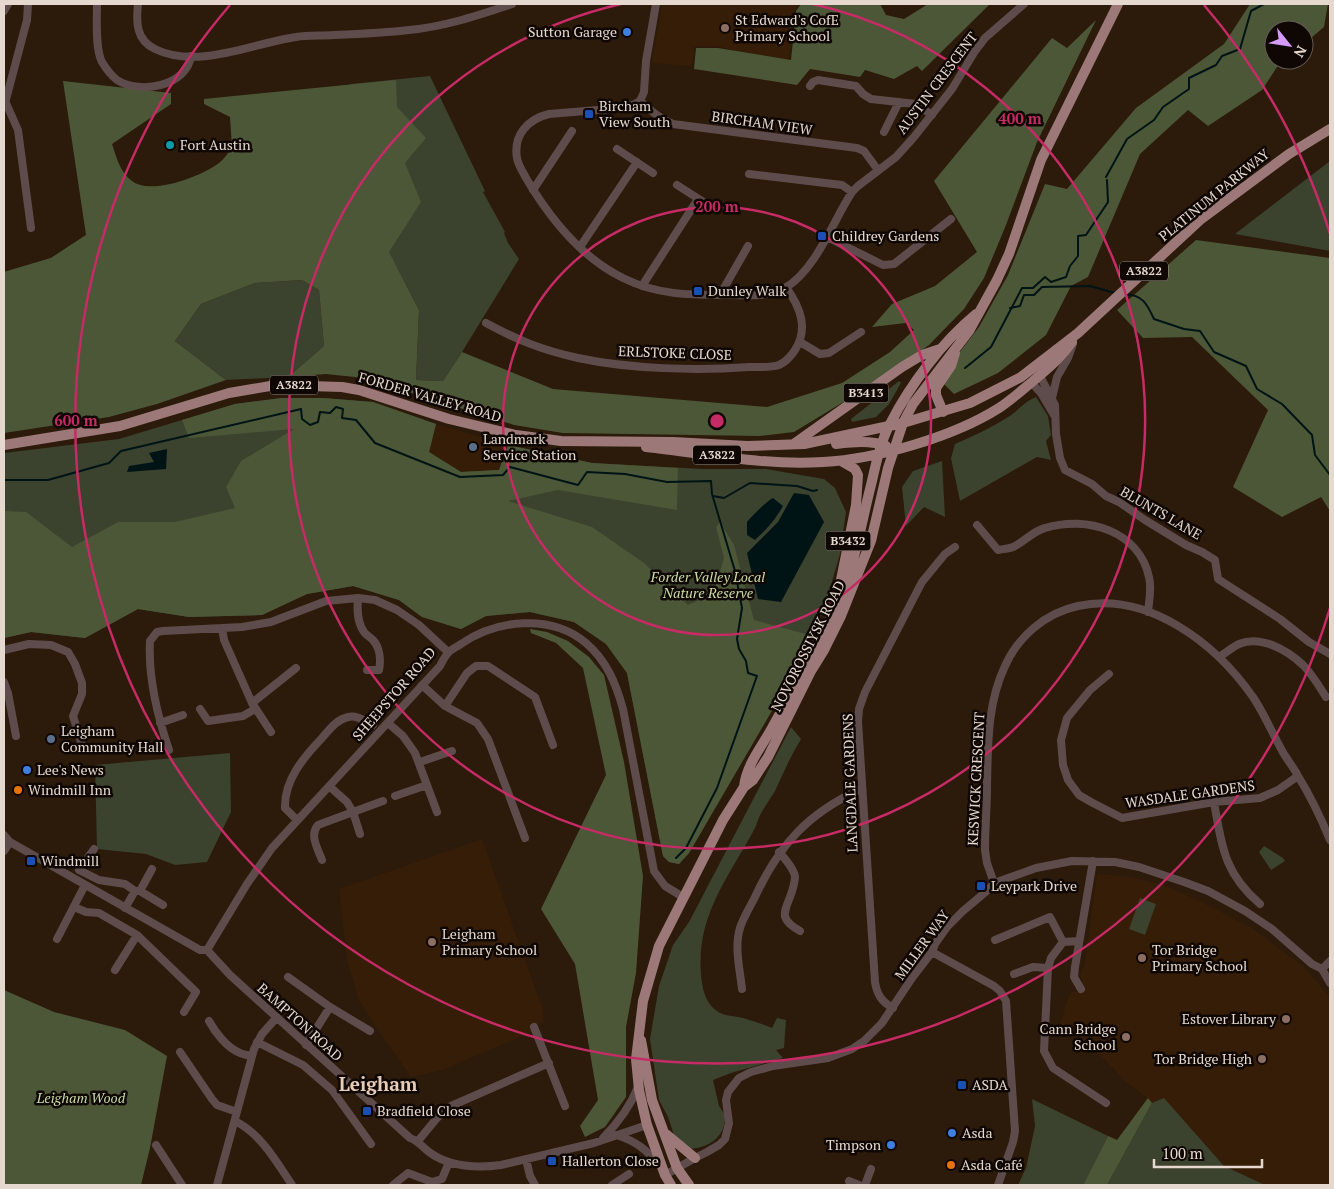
<svg xmlns="http://www.w3.org/2000/svg" width="1334" height="1189" viewBox="0 0 1334 1189" font-family="'PT Serif',serif">
<style>
.built{fill:#351d08}
.green{fill:#3b422e}
.forest{fill:#4c5737}
.water{fill:#001416}
.lines{fill:none;stroke-linecap:round;stroke-linejoin:round}
.stream{stroke:#001416;stroke-width:2}
.minor{stroke:#5e4c4c;stroke-width:8}
.major{stroke:#9c7978;stroke-width:10}
.ring{fill:none;stroke:#c62b66;stroke-width:2.5}
.education-dot{fill:#8d6e63;stroke:#0f0703;stroke-width:2}
.shop-dot{fill:#3f7fe0;stroke:#0f0703;stroke-width:2}
.transit-dot{fill:#1a4fb4;stroke:#0f0703;stroke-width:2}
.culture-dot{fill:#0f9aa8;stroke:#0f0703;stroke-width:2}
.service-dot{fill:#5c6f8a;stroke:#0f0703;stroke-width:2}
.food-dot{fill:#e8710a;stroke:#0f0703;stroke-width:2}
.labels{text-anchor:middle;stroke-width:5;stroke-linejoin:round;paint-order:stroke}
.shield{fill:#0f0703;stroke:#a59991;stroke-width:1}
.shield-label{font-size:12px;font-weight:bold;fill:#e5d8ce}
.poi-label{font-size:14px;fill:#e5d8ce;stroke:#0f0703;text-anchor:start}
.street-label{font-size:14px;fill:#e5d8ce;stroke:#0f0703}
.park-label{font-size:14px;font-style:italic;fill:#c9dea2;stroke:#0f0703}
.district-label{font-size:19px;font-weight:bold;fill:#e7cdb9;stroke:#0f0703}
.centre{fill:#c62b66;stroke:#0f0703;stroke-width:2.5}
.ring-label{font-size:15px;text-anchor:middle;font-weight:bold;fill:#c62b66;stroke:#0f0703;stroke-width:5;stroke-linejoin:round;paint-order:stroke}
</style>
<rect width="100%" height="100%" fill="#2c1a0a"/>
<path class="built" d="M662,4H799L794,11L789,60L745,54L717,46L694,47L692,66L652,63Z
M436,424L508,445L499,471L461,472L429,452Z
M482,839L543,1010L544,1022L530,1028L532,1032L442,1070L411,1077L373,1023L358,998L347,960L339,889Z
M1097,874L1128,876L1161,884L1198,900L1252,928L1305,968L1330,997V1185H1018L1026,1168L1035,1126L1032,1099L1117,1140L1147,1098L1125,1081L1102,1057L1059,1027L1069,995L1071,992H1078L1083,981L1080,977L1081,970L1084,967Z"/>
<path class="green" d="M430,76L485,191L483,192L505,232L504,233L508,243L519,259L462,352L443,381L416,380L419,310L395,264L4,272L51,258L86,235L242,217L351,84Z
M1330,161V251L1235,234Z
M302,280L319,290L324,346L288,377L226,380L175,341L201,304L255,283Z
M899,381L901,383L889,404L876,417L852,422L851,419Z
M1036,397L1048,416L1051,435L1046,441L1051,460L1037,457L960,501L951,458L955,444C973,436 991,428 1008,417C1018,411 1025,401 1036,397Z
M282,398H323L373,402L436,424L429,452L461,472L499,470L508,445L592,463L703,469H766L824,479L835,488L846,512L840,554L825,606L813,636L777,702L689,853L679,864L669,862L663,856L627,673L606,644L574,622L530,612L486,616L461,629L422,617L399,600L353,586L307,594L262,615L189,617L138,609L85,638L31,632L4,638V453L119,439L235,404Z
M942,461L945,517L924,507L906,526L902,487L913,471Z
M791,727L801,739L800,741C790,757 783,774 775,791C768,803 759,813 756,826C730,876 696,914 701,974C702,988 705,1003 717,1011C723,1016 736,1016 743,1018C753,1021 763,1024 772,1028L777,1018L786,1020L784,1048L776,1050L783,1058L731,1073L713,1080L719,1106L725,1115C726,1138 707,1149 686,1149L675,1138L668,1117L659,1100L650,1039L659,986L673,945L689,922Z
M230,753L231,812L207,862L175,865L146,854L97,849L95,765Z
M1264,846L1283,858L1285,861L1271,870L1259,852Z
M1140,898L1156,904L1145,935L1129,929Z
M1164,1098L1224,1166L1265,1185H1107L1152,1103Z
M1032,1099L1108,1136L1083,1185H1018L1026,1168L1035,1126Z"/>
<path class="forest" d="M801,4H880L886,15L904,19L928,4H990L922,71L917,66L894,79L865,70L860,77L810,69L797,85L694,69L696,48H718L791,60L796,11Z
M1250,4H1328L1324,27L1304,44V30H1274V60H1284L1279,64L1262,90L1208,126L1188,110L1140,154L1088,277L1071,286L1046,335L998,373L954,394L939,379L979,327L1008,275L1045,184L1067,189L1136,108L1224,44Z
M1096,20L1037,142L1006,225L984,278L964,309L929,345L878,381L794,432L759,436L563,433L514,425L364,378L326,374L288,377L324,346L319,290L302,280L255,283L201,304L175,341L226,380L157,404L109,417L4,433V272L51,258L86,235L63,81L171,93V104L112,144C117,159 120,172 132,181C151,196 202,176 219,163C224,159 228,153 232,148L230,117L204,104V99L396,80L397,107L426,138L405,163L421,202L389,252L419,310L416,380L443,381L462,352L553,389L767,407L842,383L890,352L914,330L906,323L872,327L892,304L935,286L977,252L934,181L1052,38L1067,48Z
M1196,240L1330,258V511L1321,497L1282,517L1233,487L1268,410L1192,337L1143,338L1117,310Z
M282,398H323L373,402L436,424L429,452L461,472L499,470L508,445L592,463L678,468L677,510L558,490L508,501L592,527L644,563L688,605L713,594L724,558L716,527L720,522L734,545L754,620L813,636L777,702L689,853L679,864L669,862L663,856L627,673L606,644L574,622L530,612L486,616L461,629L422,617L399,600L353,586L307,594L262,615L189,617L138,609L85,638L31,632L4,638V511L26,512L72,547L118,522H175L235,508L226,487L241,461L294,429L189,438L182,420L235,404Z
M530,629L547,632L568,641L589,657L604,675L624,762L643,876L636,973L626,1027V1097L605,1127L585,1137L580,1126L598,1100L575,964L541,909L606,775L583,668L556,643L531,633Z
M4,990L54,1012L125,1030L167,1056L150,1148L141,1185H4Z
M1148,1098L1152,1103L1107,1185H1083L1108,1136L1117,1140Z"/>
<path class="water" d="M167,449L166,469L127,472L129,466L154,462L149,453Z
M794,493L809,495L824,522L781,602L758,599L747,553L778,522Z
M773,498L783,506C775,520 767,529 755,540L747,535V522C750,518 768,500 773,498Z"/>
<g class="lines">
<path class="stream" d="M1106,177L1127,139L1154,120L1163,107L1189,89V78L1216,65L1222,56L1240,49L1251,11L1264,4
M1125,294C1143,295 1147,304 1154,319L1184,329L1200,331L1214,352L1246,366L1257,389L1282,404L1312,435L1315,455L1330,475
M1010,308L1020,306L1024,295H1034L1042,287L1090,286L1115,293
M965,368L991,347L1022,288H1033L1045,277L1051,282L1066,277L1070,266L1078,256V236L1086,235L1108,202L1107,180
M4,480H48L109,463L121,451L301,409L302,419L310,425L318,422L320,412L330,413L336,407L343,409L342,418L356,420L375,443L460,477L503,475L510,467L578,485L587,472L625,474L667,482L711,481L712,494L735,571L742,608L737,639L739,649L746,661L748,673L757,676L717,788L686,848L676,858
M713,496L724,498L750,483L797,486L813,491L817,490"/>
<path class="minor" d="M97,4C97,19 95,49 102,62C105,67 112,76 117,80C140,95 187,86 191,56
M138,4C136,22 136,40 155,49C198,70 253,43 296,37C308,35 321,36 334,35C359,34 384,33 409,30C444,27 479,15 512,4
M656,4L646,61L644,92L640,101L635,104L622,108L549,114C528,119 513,135 517,158C518,165 523,172 526,178C549,217 582,258 623,278C657,295 689,295 726,295C746,295 767,298 785,288C816,270 833,221 852,192L858,186L896,157L914,137L952,89L975,51L985,38L1024,4
M4,11L8,4
M810,86L813,82L818,80L856,86L863,94L871,99L916,104L932,115
M640,101C650,110 660,119 673,124L857,148L864,151L878,170
M6,103L18,130L31,228
M4,107L27,20L28,4
M884,132L899,102
M617,149L653,173
M749,174L842,185L852,192
M677,185L716,210
M533,190L572,131
M827,237L883,265L894,264L951,219
M580,247L637,162
M642,286L698,199
M720,295L748,246
M486,323C517,340 542,350 578,358C630,369 696,371 749,367C758,367 770,368 779,365C786,362 791,356 795,350C809,328 800,307 786,287
M800,342L820,354L829,353L861,332
M1037,375L1040,376L1055,405L1056,434L1060,458L1065,470L1092,484L1106,496L1119,502L1145,520L1186,545L1202,552L1215,560L1218,579L1280,619L1309,642L1330,654
M1031,382L1041,393L1054,415
M1052,398L1057,377L1068,358L1073,344
M977,525L998,550C1002,549 1008,549 1013,547C1024,542 1033,531 1045,528C1087,515 1139,531 1149,577C1152,589 1149,600 1148,612
M358,598C357,610 357,622 364,632C366,635 370,637 373,640C380,648 381,660 379,670H367
M222,628L224,640L252,703L271,732
M4,650L29,644L51,645L68,652L75,664L82,683V694L73,716L83,748
M1219,657C1226,653 1232,647 1239,644C1261,635 1287,650 1303,665C1312,674 1319,686 1326,697
M1109,674L1090,690L1067,718L1061,740L1063,765L1068,780L1079,795L1091,802L1122,818L1214,802L1260,798L1278,790L1298,776
M4,682L8,693L16,736
M422,685L445,706L477,723L488,739L525,838
M252,703L296,668
M445,706L467,673L476,666H488L535,697L553,745
M200,709L208,721L243,716L255,709
M160,723L183,715
M388,723L403,736L415,753L437,812
M169,750C157,715 148,678 150,641L157,632L163,631L242,627L271,622L326,601L358,598L375,600L397,610L419,625L448,652
M420,762L452,751
M395,796L427,785
M1214,802C1222,847 1224,873 1260,904
M297,820L285,808C284,780 304,757 322,738C330,729 336,720 348,717C357,715 365,721 373,725
M360,834L353,812L383,801
M4,835L10,842L200,950H207L230,975L410,1138C419,1141 422,1147 429,1152C449,1167 478,1168 501,1165L594,1143L647,1125
M94,849L79,870L99,880L125,884L135,891H140L163,905
M4,851L10,842
M779,852C785,859 793,867 795,876C795,879 794,884 793,888C787,910 775,917 800,931
M322,860C318,849 309,835 318,825L353,812L347,802L329,786
M994,883L987,863L985,850C985,828 987,807 987,786C988,745 987,704 1005,666C1018,637 1045,613 1078,606C1148,591 1215,643 1253,697C1265,715 1273,735 1284,754C1288,761 1294,768 1298,776C1311,797 1321,818 1330,840
M140,891L152,869
M74,907L86,912L99,913L137,935L196,992L184,1012
M125,908L135,891
M57,939L85,885
M995,940L1050,917L1063,942
M1079,941L1063,942L1051,958L1048,968L1044,1051L1053,1068L1106,1103
M207,950L247,884L272,848L440,666C442,662 445,656 448,653C451,649 457,647 461,644C496,620 551,613 586,643C607,661 616,684 623,709L654,871L665,886L683,897
M932,952L994,986L1000,991L1006,1001L1015,1131L1013,1142L998,1185
M1322,969L1330,961
M115,970L137,935
M1014,974L1033,967L1048,968
M288,977L330,1007L370,1031
M742,989C740,970 734,947 740,928C743,918 750,907 755,897C779,845 808,813 861,789
M1081,989L1074,977L1075,967L1093,861
M893,1008C882,1002 877,995 875,982L858,722L859,709L865,692L922,582L945,554L955,547
M209,1021C215,1032 227,1048 240,1053C243,1055 248,1055 252,1056
M534,1027L565,1106
M257,1042L303,1065L332,1090L371,1144
M306,1045L330,1007
M180,1052L212,1099L217,1105L237,1112
M235,1121C261,1134 276,1161 292,1185
M616,1135C636,1141 647,1150 660,1166
M603,1138C618,1123 630,1107 638,1087
M418,1141L437,1118L451,1106L549,1063
M156,1145L182,1185
M526,1159L530,1176L535,1185
M665,1175L695,1158L707,1152L719,1145L725,1139L729,1123L726,1100L728,1092L739,1078L751,1072L773,1066L828,1058L852,1049L864,1041L882,1023L912,978L932,952L935,944L947,927L963,911L988,890L994,883L1036,868L1072,861L1115,862L1139,867L1184,882L1208,891L1245,911L1272,929L1312,964L1322,969L1330,983
M849,1181L859,1185
M217,1185L254,1049L262,1034L277,1017
M393,1185L408,1173L432,1182L442,1179L449,1162
M612,1185L629,1174
M865,1185L871,1169"/>
<path class="major" d="M943,412L936,395V388L951,366L955,353
M795,443L902,367L922,355L940,349
M836,444C853,442 871,440 886,446
M4,445L120,426L229,393L276,385L342,387L359,390L449,419L516,435L561,441L673,442L747,446L804,444L903,423L970,403L1021,377L1078,333L1200,220L1289,154L1330,129
M646,447C704,453 764,466 823,462C877,459 953,437 999,408C1011,400 1021,391 1032,382C1047,369 1061,358 1072,342
M841,580L856,505L858,475L855,469L841,461
M744,787C746,765 763,745 773,726C796,685 819,644 838,602C855,565 861,524 871,485C876,464 880,443 890,424C910,385 942,342 976,314
M641,1040L652,1100L677,1168L689,1185
M666,1134L695,1158
M671,1185L665,1175L647,1125L639,1090L636,1059L643,1001L659,946L723,820L744,787L753,780L768,757L811,671L824,650L841,616L871,541L888,468L903,423L913,404L969,331L997,280L1009,254L1041,160L1118,4"/>
</g>
<g class="ring">
<circle cx="717" cy="421" r="214"/>
<path d="M813 4A428 428 0 1 1 621 4"/>
<path d="M1330 608A641 641 0 1 1 230 5M1204 5A641 641 0 0 1 1330 234"/>
</g>
<g class="education-dot">
<circle cx="725" cy="28" r="5"/>
<circle cx="432" cy="942" r="5"/>
<circle cx="1142" cy="958" r="5"/>
<circle cx="1286" cy="1019" r="5"/>
<circle cx="1126" cy="1037" r="5"/>
<circle cx="1262" cy="1059" r="5"/>
</g>
<g class="shop-dot">
<circle cx="627" cy="32" r="5"/>
<circle cx="27" cy="770" r="5"/>
<circle cx="952" cy="1133" r="5"/>
<circle cx="891" cy="1145" r="5"/>
</g>
<g class="transit-dot">
<rect x="584" y="109" width="10" height="10" rx="2.5"/>
<rect x="817" y="231" width="10" height="10" rx="2.5"/>
<rect x="693" y="286" width="10" height="10" rx="2.5"/>
<rect x="26" y="856" width="10" height="10" rx="2.5"/>
<rect x="976" y="881" width="10" height="10" rx="2.5"/>
<rect x="957" y="1080" width="10" height="10" rx="2.5"/>
<rect x="362" y="1106" width="10" height="10" rx="2.5"/>
<rect x="547" y="1156" width="10" height="10" rx="2.5"/>
</g>
<circle class="culture-dot" cx="170" cy="145" r="5"/>
<g class="service-dot">
<circle cx="473" cy="447" r="5"/>
<circle cx="51" cy="739" r="5"/>
</g>
<g class="food-dot">
<circle cx="18" cy="790" r="5"/>
<circle cx="951" cy="1165" r="5"/>
</g>
<g class="labels">
<g class="shield">
<rect x="1120" y="261.5" width="48" height="19" rx="4"/>
<rect x="270" y="375.5" width="48" height="19" rx="4"/>
<rect x="843.5" y="383.5" width="45" height="19" rx="4"/>
<rect x="693" y="445.5" width="48" height="19" rx="4"/>
<rect x="825.5" y="531.5" width="45" height="19" rx="4"/>
</g>
<g class="shield-label">
<text x="1144" y="275">A3822</text>
<text x="294" y="389">A3822</text>
<text x="866" y="397">B3413</text>
<text x="717" y="459">A3822</text>
<text x="848" y="545">B3432</text>
</g>
<g class="poi-label">
<text x="735" y="25">St Edward's CofE<tspan x="735" dy="16">Primary School</tspan></text>
<text x="617" y="37" text-anchor="end">Sutton Garage</text>
<text x="599" y="111">Bircham<tspan x="599" dy="16">View South</tspan></text>
<text x="180" y="150">Fort Austin</text>
<text x="832" y="241">Childrey Gardens</text>
<text x="708" y="296">Dunley Walk</text>
<text x="483" y="444">Landmark<tspan x="483" dy="16">Service Station</tspan></text>
<text x="61" y="736">Leigham<tspan x="61" dy="16">Community Hall</tspan></text>
<text x="37" y="775">Lee's News</text>
<text x="28" y="795">Windmill Inn</text>
<text x="41" y="866">Windmill</text>
<text x="991" y="891">Leypark Drive</text>
<text x="442" y="939">Leigham<tspan x="442" dy="16">Primary School</tspan></text>
<text x="1152" y="955">Tor Bridge<tspan x="1152" dy="16">Primary School</tspan></text>
<text x="1276" y="1024" text-anchor="end">Estover Library</text>
<text x="1116" y="1034" text-anchor="end">Cann Bridge<tspan x="1116" dy="16">School</tspan></text>
<text x="1252" y="1064" text-anchor="end">Tor Bridge High</text>
<text x="972" y="1090">ASDA</text>
<text x="377" y="1116">Bradfield Close</text>
<text x="962" y="1138">Asda</text>
<text x="881" y="1150" text-anchor="end">Timpson</text>
<text x="562" y="1166">Hallerton Close</text>
<text x="961" y="1170">Asda Café</text>
</g>
<g class="street-label">
<text transform="translate(937 83) rotate(-53)" y="5">AUSTIN CRESCENT</text>
<text transform="translate(762 123) rotate(8)" y="5">BIRCHAM VIEW</text>
<text transform="translate(1214 195) rotate(-39)" y="5">PLATINUM PARKWAY</text>
<text transform="translate(675 353) rotate(2)" y="5">ERLSTOKE CLOSE</text>
<text transform="translate(430 397) rotate(16)" y="5">FORDER VALLEY ROAD</text>
<text transform="translate(1161 513) rotate(30)" y="5">BLUNTS LANE</text>
<text transform="translate(808 646) rotate(-63)" y="5">NOVOROSSIYSK ROAD</text>
<text transform="translate(394 694) rotate(-49)" y="5">SHEEPSTOR ROAD</text>
<text transform="translate(976 779) rotate(-87)" y="5">KESWICK CRESCENT</text>
<text transform="translate(850 783) rotate(-92)" y="5">LANGDALE GARDENS</text>
<text transform="translate(1190 794) rotate(-8)" y="5">WASDALE GARDENS</text>
<text transform="translate(922 945) rotate(-54)" y="5">MILLER WAY</text>
<text transform="translate(300 1022) rotate(42)" y="5">BAMPTON ROAD</text>
</g>
<g class="park-label">
<text x="708" y="582">Forder Valley Local<tspan x="708" dy="16">Nature Reserve</tspan></text>
<text x="81" y="1103">Leigham Wood</text>
</g>
<g class="district-label">
<text x="378" y="1091">Leigham</text>
</g>
</g>
<circle cx="717" cy="421" r="8" class="centre"/>
<g class="ring-label">
<text x="1020" y="124">400 m</text>
<text x="717" y="212">200 m</text>
<text x="76" y="426">600 m</text>
</g>
<rect width="1334" height="1189" fill="none" stroke="#e5d8ce" stroke-width="10"/>
<g transform="translate(1289 45) rotate(120)"><circle r="24" fill="#0f0703" stroke="#655b54"/>
<path d="M0-4L9 19L0 12L-9 19Z" fill="#d59bfb"/>
<text y="-8" font-size="14" font-weight="bold" text-anchor="middle" fill="#e5d8ce">N</text>
</g>
<path d="M1154 1159v8h108v-8" fill="none" stroke="#e5d8ce" stroke-width="2.5"/>
<text x="1162" y="1159" font-size="15" fill="#e5d8ce" stroke="#0f0703" stroke-width="4" paint-order="stroke">100 m</text>
</svg>
